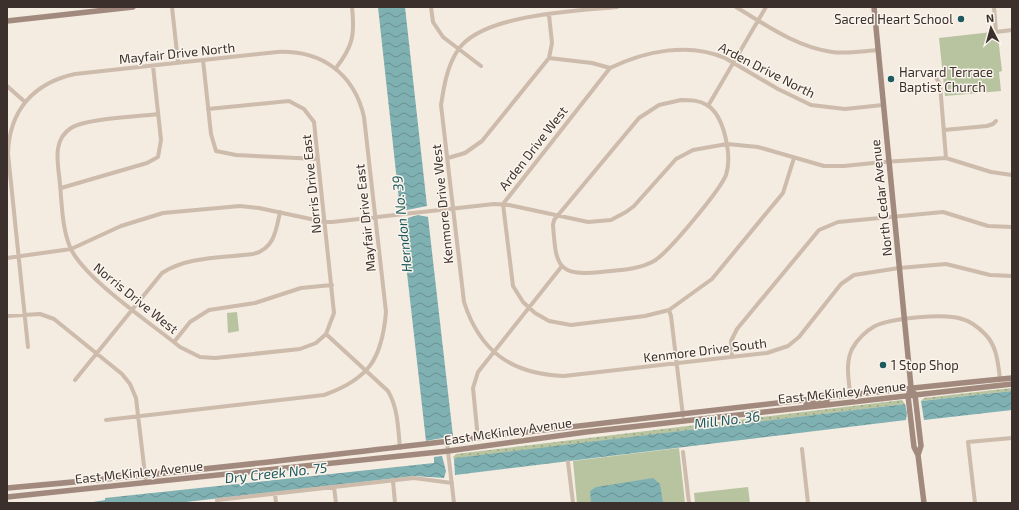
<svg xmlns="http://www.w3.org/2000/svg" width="1019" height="510" viewBox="0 0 1019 510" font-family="'Exo 2',sans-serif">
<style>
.green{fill:#b8c4a0}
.park{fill:url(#park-dots)}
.water{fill:url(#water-waves)}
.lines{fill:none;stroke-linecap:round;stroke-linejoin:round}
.minor{stroke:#cdbbac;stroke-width:4}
.secondary{stroke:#a18a7d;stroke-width:5.5}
.poi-dot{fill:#1f5a5e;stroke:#fbf5ee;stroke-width:1.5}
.labels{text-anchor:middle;stroke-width:3;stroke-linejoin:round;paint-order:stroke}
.poi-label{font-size:13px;fill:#3b302b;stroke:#fbf5ee;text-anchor:start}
.street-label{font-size:13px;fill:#3b302b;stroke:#fbf5ee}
.water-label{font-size:14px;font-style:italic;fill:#1f5a5e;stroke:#fbf5ee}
</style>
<defs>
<pattern id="park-dots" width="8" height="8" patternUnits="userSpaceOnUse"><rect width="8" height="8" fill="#b8c4a0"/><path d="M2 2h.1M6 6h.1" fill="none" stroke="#97a083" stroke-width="1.8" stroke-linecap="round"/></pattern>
<pattern id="water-waves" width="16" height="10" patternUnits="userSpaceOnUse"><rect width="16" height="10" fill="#7fb0b2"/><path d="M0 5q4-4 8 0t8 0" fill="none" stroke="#699091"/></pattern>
</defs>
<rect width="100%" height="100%" fill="#f4ebe1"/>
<path class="green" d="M992,32L993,38L998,37L1002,71L999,72L1001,91L945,96L939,38Z
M237,312L239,331L228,333L227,313Z
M679,448L685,503H577L573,461Z
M748,487L750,503H695L694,493Z"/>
<path class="park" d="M1012,388V391L921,401L924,398Z
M902,400L905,404L454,459L453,457L456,454Z"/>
<path class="water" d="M378,7H405L427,206L407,210L400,209Z
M418,215L428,217L453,436L426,441L401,220Z
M1012,391V410L924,420L921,401Z
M905,404L907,413L906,420L455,475L454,459L456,458Z
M442,456L446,471L444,478L415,476L177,503H87L105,500V498L434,463V457Z
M653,478L660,484L663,503H591L590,491L596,487Z"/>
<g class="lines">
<path class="minor" d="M172,7L178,62
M431,7L433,22L443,37L481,66
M617,7C577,11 482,14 458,50C447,66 444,86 441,105L464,302C480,352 512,374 564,376L767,353L788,346L799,337L841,284L854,275L899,268L946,264L990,275L1012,276
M736,7C766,25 796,47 832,52C847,54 863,51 878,50
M994,7L996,32L1012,30
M549,58L592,63L610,68C645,51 689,42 725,58L778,89L811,105L845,109L883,105
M203,60L211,134L216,151L236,155L318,159
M336,68C353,46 355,35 352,7
M610,68L503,204L513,286L523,302L535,313L549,321L571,325L645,316L669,310L712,279L783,193L794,158
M935,76L940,84L946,158
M7,86L25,102
M681,100C690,100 699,100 707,105C725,116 732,157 726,175C720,190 669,252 654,261C638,270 619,270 601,272C556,277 556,264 553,225L554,220L639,118L659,105Z
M708,106L766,7
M158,114C138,117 86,118 71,128C54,139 57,158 59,175C62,198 61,225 70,247C83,278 152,324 180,347L200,357L215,358L300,349L316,343L326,334L334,313L314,122L304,109L289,101L208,109
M944,130L987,126L993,124L996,121
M448,158L465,153L482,141L549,58L552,43L549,15
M61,188L147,163L158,157L161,140L153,66
M7,258L71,249L121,226L163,213L240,206L259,208L320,221L332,222L494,204L509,205L588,222L611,220L626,212L634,206L676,159L693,150L727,144L758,147L824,166H844L883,162L946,158L991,172L1012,175
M669,310L671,316L683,416
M7,316L40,314L54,319L122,374L130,384L136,398L146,483
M326,334L388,391C398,408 398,428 400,448
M174,342L190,322L209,310L255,303L301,288L332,285
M28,347L8,154C9,111 33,83 75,74L277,52C321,50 354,73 364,117L386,312C382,359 369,379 324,395L106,420
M732,357L731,341L737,329L819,230L838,222L943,212L988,226L1012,227
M75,380L162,273C188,256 223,258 253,254C274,249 276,231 280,212
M850,394C849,379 845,364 852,349C857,340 866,331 875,326C892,318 945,313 962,319C970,321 979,328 985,334C997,346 998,363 1000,379
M478,439L473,388L478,372L562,266
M447,443L454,503
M802,449L808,503
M683,452L689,503
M568,462L573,503
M393,481L395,503
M334,487L336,503
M275,494L276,503
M218,503L217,500L414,478L452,483
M975,503L968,442L1012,438"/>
<path class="secondary" d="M874,7L911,387L915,395L921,446L918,455
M7,21L133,7
M909,393L908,396L914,447L918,455L924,503
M806,405L827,401
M7,488C343,459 677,410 1012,378
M7,497L448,451L586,432L1012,384"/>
</g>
<g class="poi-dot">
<circle cx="961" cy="19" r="4"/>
<circle cx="891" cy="79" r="4"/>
<circle cx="883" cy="365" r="4"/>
</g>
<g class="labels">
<g class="poi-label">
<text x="953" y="24" text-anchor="end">Sacred Heart School</text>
<text x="899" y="77">Harvard Terrace<tspan x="899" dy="15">Baptist Church</tspan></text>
<text x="891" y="370">1 Stop Shop</text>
</g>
<g class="street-label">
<text transform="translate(177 53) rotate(-6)" y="5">Mayfair Drive North</text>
<text transform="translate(767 70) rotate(27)" y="5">Arden Drive North</text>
<text transform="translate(533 148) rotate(-52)" y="5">Arden Drive West</text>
<text transform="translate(311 184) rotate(-96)" y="5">Norris Drive East</text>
<text transform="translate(881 198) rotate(-96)" y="5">North Cedar Avenue</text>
<text transform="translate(442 204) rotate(-96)" y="5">Kenmore Drive West</text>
<text transform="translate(365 218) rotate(-96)" y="5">Mayfair Drive East</text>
<text transform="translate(136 298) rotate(39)" y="5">Norris Drive West</text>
<text transform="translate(705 350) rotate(-7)" y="5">Kenmore Drive South</text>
<text transform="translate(842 392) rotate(-6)" y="5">East McKinley Avenue</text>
<text transform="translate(508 431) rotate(-8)" y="5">East McKinley Avenue</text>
<text transform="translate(139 472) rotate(-6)" y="5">East McKinley Avenue</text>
</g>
<g class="water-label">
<text transform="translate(402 224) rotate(-96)" y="5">Herndon No. 39</text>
<text transform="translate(727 420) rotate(-7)" y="5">Mill No. 36</text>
<text transform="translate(276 473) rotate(-6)" y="5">Dry Creek No. 75</text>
</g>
</g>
<rect width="1019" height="510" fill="none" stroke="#3b302b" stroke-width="16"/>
<g transform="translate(991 28) rotate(354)" stroke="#fbf5ee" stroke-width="3" paint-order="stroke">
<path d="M0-3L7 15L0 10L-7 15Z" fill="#3b302b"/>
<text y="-6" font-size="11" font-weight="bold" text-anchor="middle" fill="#3b302b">N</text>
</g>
</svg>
